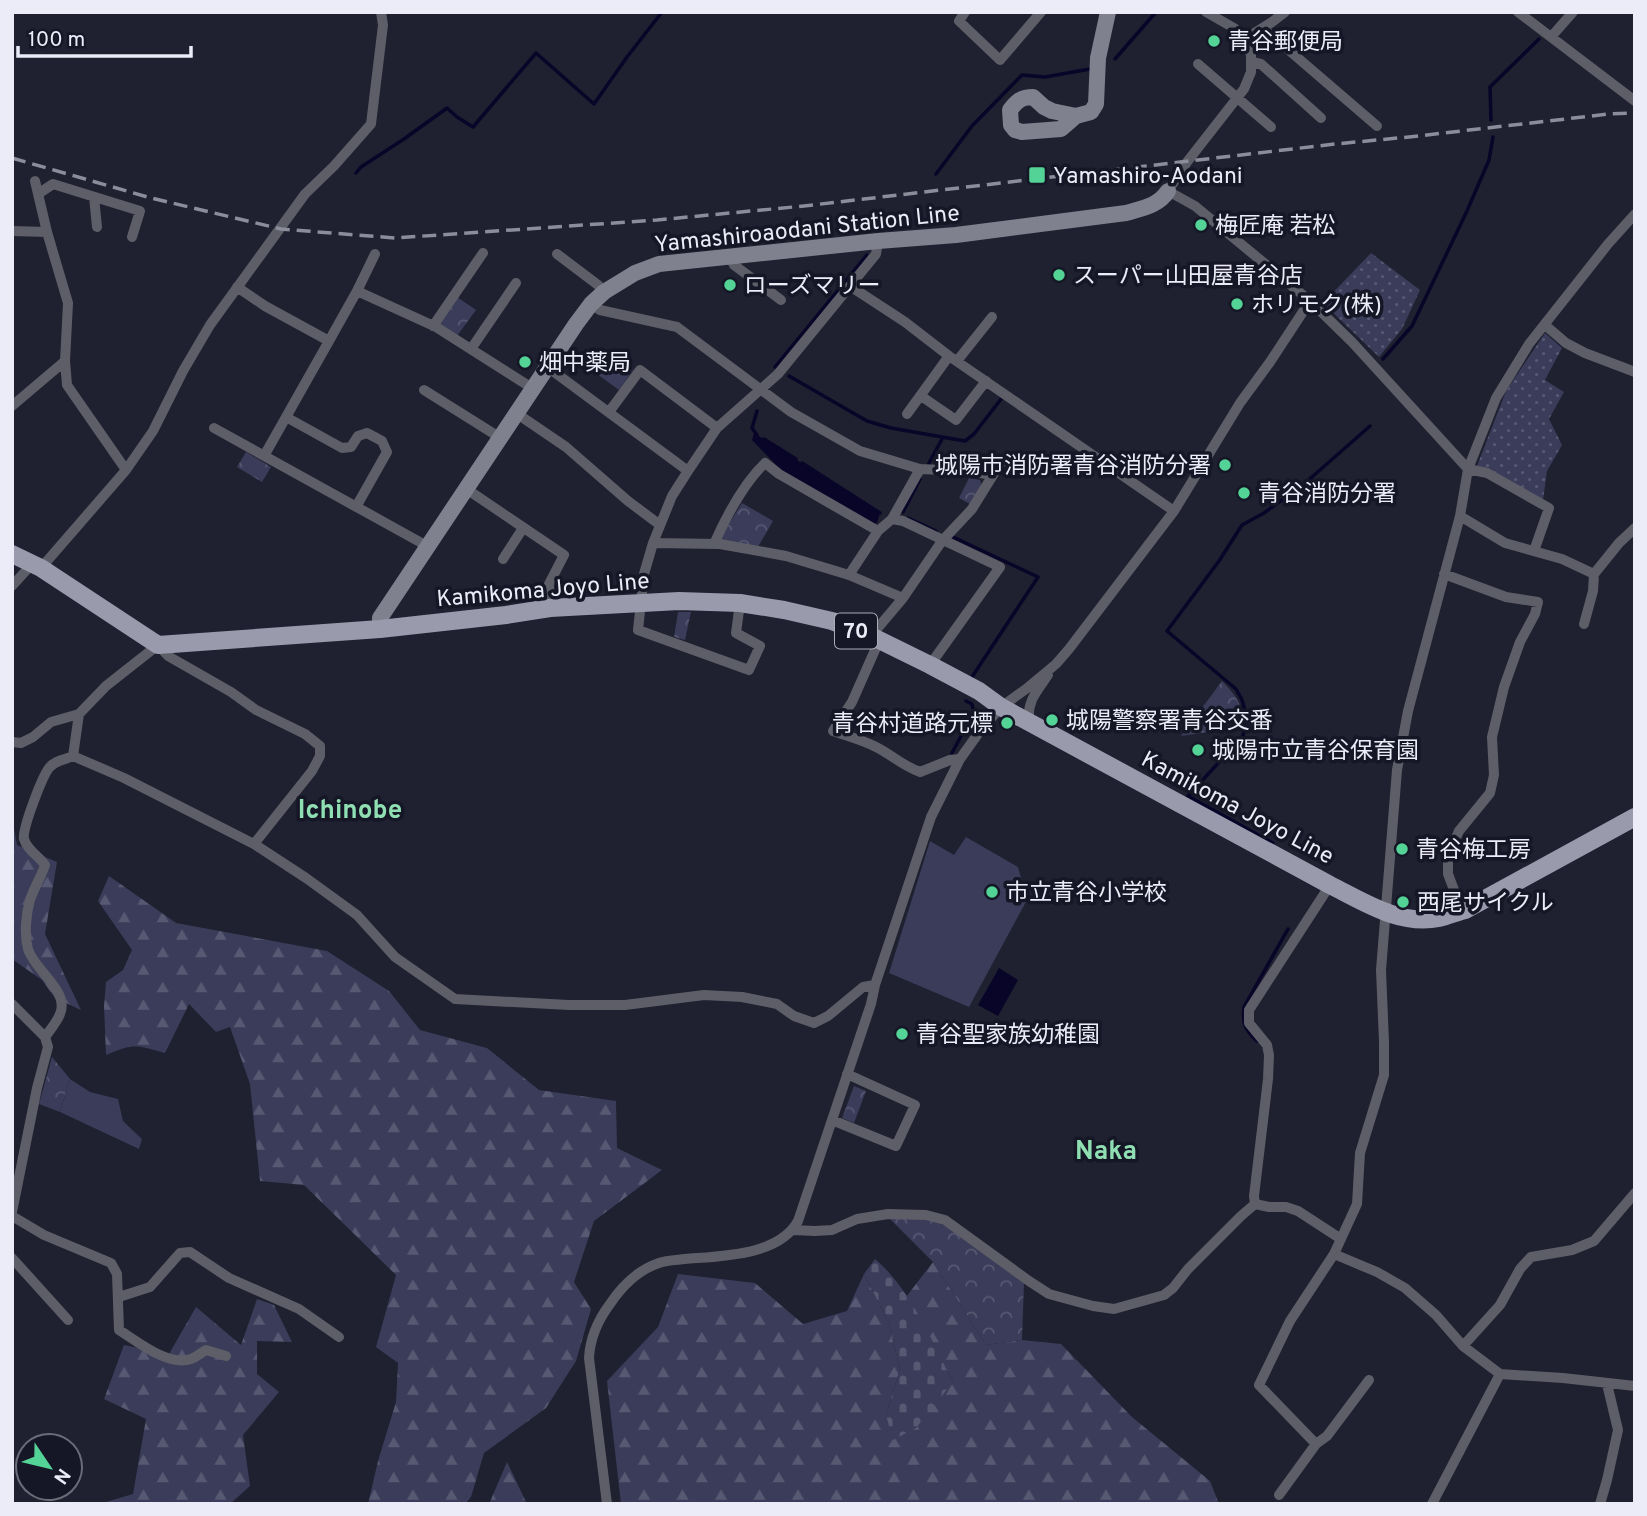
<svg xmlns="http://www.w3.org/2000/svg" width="1647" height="1516" viewBox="0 0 1647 1516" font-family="Overpass,'Noto Sans JP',sans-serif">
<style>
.grass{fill:url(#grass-dots)}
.forest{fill:url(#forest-firs)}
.cemetery{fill:url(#cemetery-stones)}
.park{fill:url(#park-crowns)}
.pitch{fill:#3a3c59}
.water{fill:#090529}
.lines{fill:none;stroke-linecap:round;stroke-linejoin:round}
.stream{stroke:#090529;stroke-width:3.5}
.street{stroke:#5d5e67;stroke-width:10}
.secondary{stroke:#7f818f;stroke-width:16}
.primary{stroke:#999bad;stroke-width:18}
.rail{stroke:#8c8d9b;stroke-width:3.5;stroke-dasharray:14 7;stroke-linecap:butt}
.poi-dot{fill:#54d396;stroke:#161726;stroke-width:2.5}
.labels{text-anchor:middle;stroke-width:7;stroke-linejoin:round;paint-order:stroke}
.shield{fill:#161726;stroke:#abacb9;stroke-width:2}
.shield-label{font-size:21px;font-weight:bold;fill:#ebecf8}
.poi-label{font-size:23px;fill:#ebecf8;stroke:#161726;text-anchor:start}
.street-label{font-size:23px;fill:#ebecf8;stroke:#161726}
.quarter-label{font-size:26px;font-weight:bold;fill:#8fdfb3;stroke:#161726}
</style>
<defs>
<pattern id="grass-dots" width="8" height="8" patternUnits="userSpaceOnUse" patternTransform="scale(1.75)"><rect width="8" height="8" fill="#3a3c59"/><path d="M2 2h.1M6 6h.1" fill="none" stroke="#575872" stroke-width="1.8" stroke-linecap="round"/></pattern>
<pattern id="forest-firs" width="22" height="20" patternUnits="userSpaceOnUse" patternTransform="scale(1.75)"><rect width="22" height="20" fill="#3a3c59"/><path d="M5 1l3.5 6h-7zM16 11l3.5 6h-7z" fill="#575872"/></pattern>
<pattern id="cemetery-stones" width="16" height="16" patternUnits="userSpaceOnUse" patternTransform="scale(1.75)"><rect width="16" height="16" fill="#3a3c59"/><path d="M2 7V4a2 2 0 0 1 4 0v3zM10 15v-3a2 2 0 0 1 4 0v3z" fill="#575872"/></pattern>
<pattern id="park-crowns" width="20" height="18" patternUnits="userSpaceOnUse" patternTransform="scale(1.75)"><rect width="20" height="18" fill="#3a3c59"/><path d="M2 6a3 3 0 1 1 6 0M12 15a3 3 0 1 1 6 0" fill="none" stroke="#575872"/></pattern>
</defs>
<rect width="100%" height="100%" fill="#1f2030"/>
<path class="grass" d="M1371,253L1420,290L1402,329L1379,357L1323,303Z
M1545,333L1562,348L1545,380L1564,392L1549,419L1562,445L1547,471L1543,500L1477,466L1506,391Z"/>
<path class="forest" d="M12,817L17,845L57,862L45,934L81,1010L55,998L42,980L12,959Z
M109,876L176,923L327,951L389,991L420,1030L487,1048L539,1090L616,1101L617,1148L662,1170L594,1221L574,1282L591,1309L576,1361L546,1408L484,1453L471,1497L465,1504H368L378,1461L396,1402L398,1363L376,1347L396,1275L304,1185L260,1181L250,1084L230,1027L216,1032L189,1004L165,1053C136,1045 134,1043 106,1055L104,1006L106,982L123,970L132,950L98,901Z
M933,1262L986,1345L1022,1340L1061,1344L1132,1417L1210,1481L1219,1504H621L607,1381L658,1327L678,1274L755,1283L803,1324L847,1311L864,1274L888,1321L900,1369L886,1415L953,1382L923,1324L906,1297Z
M257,1299L274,1305L292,1342L257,1341V1374L279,1392L243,1435L250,1486L230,1504H107L106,1502L133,1494L146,1419L104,1399L124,1345L169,1354L196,1307L241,1345Z
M507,1462L527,1504H489Z"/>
<path class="cemetery" d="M875,1259C909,1287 933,1343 953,1382L916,1428L893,1440L886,1415L900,1369L888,1321L864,1274Z"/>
<path class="park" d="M457,297L476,310L457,336L439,324Z
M598,363L633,370L619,390L593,371Z
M246,452L271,467L262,482L237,467Z
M969,478L980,480L982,486L970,504L959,498Z
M742,503L773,521L758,547L719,540Z
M678,612H691L685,640L674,637Z
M1222,681C1236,695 1245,707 1242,727L1181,736Z
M52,1057L70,1079L60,1112L39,1104Z
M854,1086L866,1091L854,1123L842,1118Z
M888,1217L926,1219L947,1226L1024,1283L1022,1340L986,1345L933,1262Z"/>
<path class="pitch" d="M966,837L1018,867L1027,900L969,1007L889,973L930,841L954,855Z
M70,1079L90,1092L118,1099L123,1121L142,1139L139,1149L60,1112Z"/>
<path class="water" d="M754,433L880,513L877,523L872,524L783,472L752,440Z
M999,968L1018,980L998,1016L978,1005Z"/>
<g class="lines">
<path class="stream" d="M1115,59L1156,12
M1491,120L1490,87L1539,39
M356,173L361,167L404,139L447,108L457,117L473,127L536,53L594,104L627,57L662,12
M936,174L972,126L1022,75L1045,77L1090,69
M1383,359L1412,326L1467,211L1489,160L1493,137
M775,367L867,255
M789,376L867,421L891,428L965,441L974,434L1001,399
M757,411L752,428L757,435
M764,439L796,459
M802,463L880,513
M928,465L942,439
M903,512L920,479
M908,518L936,531
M953,537L1038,577L970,680
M952,753L974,712L972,704L966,701
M1273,843L1188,796L1243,736L1247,718L1242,700L1236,689L1167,631L1219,561L1242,525L1264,513L1304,484L1370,426
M1257,1041C1245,1030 1242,1023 1244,1007L1288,929"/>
<path class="street" d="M965,12L959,21L1000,60L1041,12
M1206,12L1234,28L1245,39L1251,55V72L1244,89L1187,162L1168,191L1195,206L1310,301L1352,342L1468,469L1487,473L1549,508L1534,551
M1518,12L1635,101
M1263,28L1377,126
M1551,37L1573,12
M1245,39L1272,22L1285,12
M1252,62L1261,64L1321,118
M1198,64L1271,127
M38,194L53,184L140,211L132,237
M94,197L97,227
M12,231L47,232
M557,254L598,285L604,292
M730,257L734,265L781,300
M850,286L905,322L949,356L1174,511
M237,287L265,306L329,341L357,291L436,327L532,388
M357,291L375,254
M591,304L600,310L677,327L791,412L860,451L920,469L967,471L993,475L972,509L942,541L903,598L871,636
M1545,325L1566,343L1585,353L1635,372
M433,326L483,253
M471,349L516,283
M65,361L67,385L126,470
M957,361L992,317
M546,366L688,471
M424,390L499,437
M921,396L956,420L986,381
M12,406L65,361L68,303L47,232L35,181
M609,412L640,370L717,428
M516,413L566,447L628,501L660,525
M907,414L949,356
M286,417L342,448L351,447L358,436L367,433L382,441L387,452L356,507
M214,428L427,546
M264,456L329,341
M993,475L1002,461
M465,488L564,555L549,584L550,608
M1460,516L1505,543L1562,559L1594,574
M892,519L903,521L1000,567L930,665
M653,543L720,544L786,556L849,575L903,598
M714,544C726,517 744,483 765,463L779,474L878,531
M503,559L523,528
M41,568L126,470L153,431L183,371L210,325L305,194L334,166L371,124L383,25L381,12
M1444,574L1506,597L1538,602L1535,614L1520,642L1504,687L1492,737L1494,775L1490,793L1459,831L1448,856V874L1462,911
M849,575L878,531L892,519L920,469
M12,586L32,564
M740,603L736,633L760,646L749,670L638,630L644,574L653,543L672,496L688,471L717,428L778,374L876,254L878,241
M1584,624L1593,591L1594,574L1619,543L1635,528
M879,641L852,702L833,731C847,736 863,740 876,747C892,755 903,766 920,772L950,760L960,759
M79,714L73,756L124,778L254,844L306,878L357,915L395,957L455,999L569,1005H625L704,995L742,997L777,1004L794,1016L814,1023L828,1016L863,987L875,985
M1029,721C1027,701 1037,691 1048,675
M12,742L21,743L33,737L51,722L79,714L106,686L158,645L168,656L231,692L256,710L305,734L320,746V756L312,771L254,844
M12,1004L45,1037L48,1047L37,1088L12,1212
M45,1037C50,1030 57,1022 60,1014C70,991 34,970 28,949C24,934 26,914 30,900C34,888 41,877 45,865C39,856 27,850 24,839C22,829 42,777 49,768C55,760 65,760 73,756
M832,1120L896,1146L915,1105L847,1074
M1255,1204L1254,1196L1268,1079L1269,1055L1267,1045L1249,1023V1010L1330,885
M1255,1204L1269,1207H1286L1298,1211L1341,1239
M12,1216L44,1235L111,1263L117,1274L119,1330C137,1341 168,1367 191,1359C196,1357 201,1353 206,1350L226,1356
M793,1230L815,1231L832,1230L857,1219L888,1214L926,1215L945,1220L1029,1281L1049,1294L1093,1306L1114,1309L1164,1295L1173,1288L1188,1269L1241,1216L1255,1204
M1334,1254L1377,1272L1405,1288L1436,1315L1463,1346L1500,1374L1563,1378L1635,1386
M12,1258L68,1320
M119,1297L150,1287L180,1253L190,1252L229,1278L299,1309L339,1337
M1463,1346L1500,1305L1520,1269L1531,1257L1572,1250L1594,1241L1635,1193
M1316,1444L1327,1436L1369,1380
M1279,1495L1316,1444L1259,1385L1290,1321L1334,1254L1357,1204L1360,1153L1384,1075V1042L1381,970L1397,770L1408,711L1460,516L1468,469L1496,398L1529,344L1608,244L1635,214
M607,1504L589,1358C590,1338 598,1320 610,1304C622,1286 638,1270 659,1263C667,1260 677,1260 685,1259C721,1256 779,1256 798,1221L871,1004L875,985L931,817L960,759L980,731L1001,707L1026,689L1056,664L1069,649L1174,511L1240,403L1270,362L1310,301
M1432,1504L1500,1374
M1600,1504L1607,1480L1618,1430L1607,1384"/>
<path class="secondary" d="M1076,116L1052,111L1044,107L1033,97C1021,97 1017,101 1010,110L1011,125L1015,130L1022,132L1061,129L1076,116L1091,112L1096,104L1098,58L1108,12
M380,629V618L576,324L591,304L604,292L635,273L659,264L878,241L956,235L1126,213C1143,208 1158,206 1168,191"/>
<path class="primary" d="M12,554L41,568L158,645L380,629L506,615L550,608L679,601L740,603L784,610L832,621L871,636L930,665L979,691L1001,707L1330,885C1364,902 1400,926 1439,918C1448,916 1457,912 1465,910L1635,817"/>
<path class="rail" d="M12,158L151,198L281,229L395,238L657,220L804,206L1335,144L1409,137L1609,114L1635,113"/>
</g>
<g class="poi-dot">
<circle cx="1214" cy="41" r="7"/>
<rect x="1028" y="166" width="18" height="18" rx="3.5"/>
<circle cx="1201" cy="225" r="7"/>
<circle cx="1059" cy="275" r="7"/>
<circle cx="730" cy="285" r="7"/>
<circle cx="1237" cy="304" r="7"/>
<circle cx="525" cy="362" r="7"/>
<circle cx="1225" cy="465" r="7"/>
<circle cx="1244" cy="493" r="7"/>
<circle cx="1052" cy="720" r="7"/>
<circle cx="1007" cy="723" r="7"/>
<circle cx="1198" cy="750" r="7"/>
<circle cx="1402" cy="849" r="7"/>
<circle cx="992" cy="892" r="7"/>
<circle cx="1403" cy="902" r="7"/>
<circle cx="902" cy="1034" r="7"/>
</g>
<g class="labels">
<rect class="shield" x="835" y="613.5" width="42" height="35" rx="5"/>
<g class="shield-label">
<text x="856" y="638">70</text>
</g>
<g class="poi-label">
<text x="1228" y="49">青谷郵便局</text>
<text x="1053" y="183">Yamashiro-Aodani</text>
<text x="1215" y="233">梅匠庵 若松</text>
<text x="1073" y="283">スーパー山田屋青谷店</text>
<text x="744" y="293">ローズマリー</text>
<text x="1251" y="312">ホリモク(株)</text>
<text x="539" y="370">畑中薬局</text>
<text x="1211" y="473" text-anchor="end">城陽市消防署青谷消防分署</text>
<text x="1258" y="501">青谷消防分署</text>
<text x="1066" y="728">城陽警察署青谷交番</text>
<text x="993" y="731" text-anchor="end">青谷村道路元標</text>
<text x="1212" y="758">城陽市立青谷保育園</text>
<text x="1416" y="857">青谷梅工房</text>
<text x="1006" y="900">市立青谷小学校</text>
<text x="1417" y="910">西尾サイクル</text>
<text x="916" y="1042">青谷聖家族幼稚園</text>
</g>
<g class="street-label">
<text transform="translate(807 228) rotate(-6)" y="8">Yamashiroaodani Station Line</text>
<text transform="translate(543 589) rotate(-5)" y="8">Kamikoma Joyo Line</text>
<text transform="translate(1238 807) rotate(28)" y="8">Kamikoma Joyo Line</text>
</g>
<g class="quarter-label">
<text x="350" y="818">Ichinobe</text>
<text x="1106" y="1159">Naka</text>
</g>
</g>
<rect width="1647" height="1516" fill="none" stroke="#ebecf8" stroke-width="28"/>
<g transform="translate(49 1467) rotate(125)"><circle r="33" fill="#161726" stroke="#6b6c7a" stroke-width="2"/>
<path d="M0-5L12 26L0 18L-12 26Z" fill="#54d396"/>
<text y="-10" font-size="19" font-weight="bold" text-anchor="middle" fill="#ebecf8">N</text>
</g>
<path d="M18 46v10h173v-10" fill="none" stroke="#ebecf8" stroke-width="3.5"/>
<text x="28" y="46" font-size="21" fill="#ebecf8" stroke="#161726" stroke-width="5" paint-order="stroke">100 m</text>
</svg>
